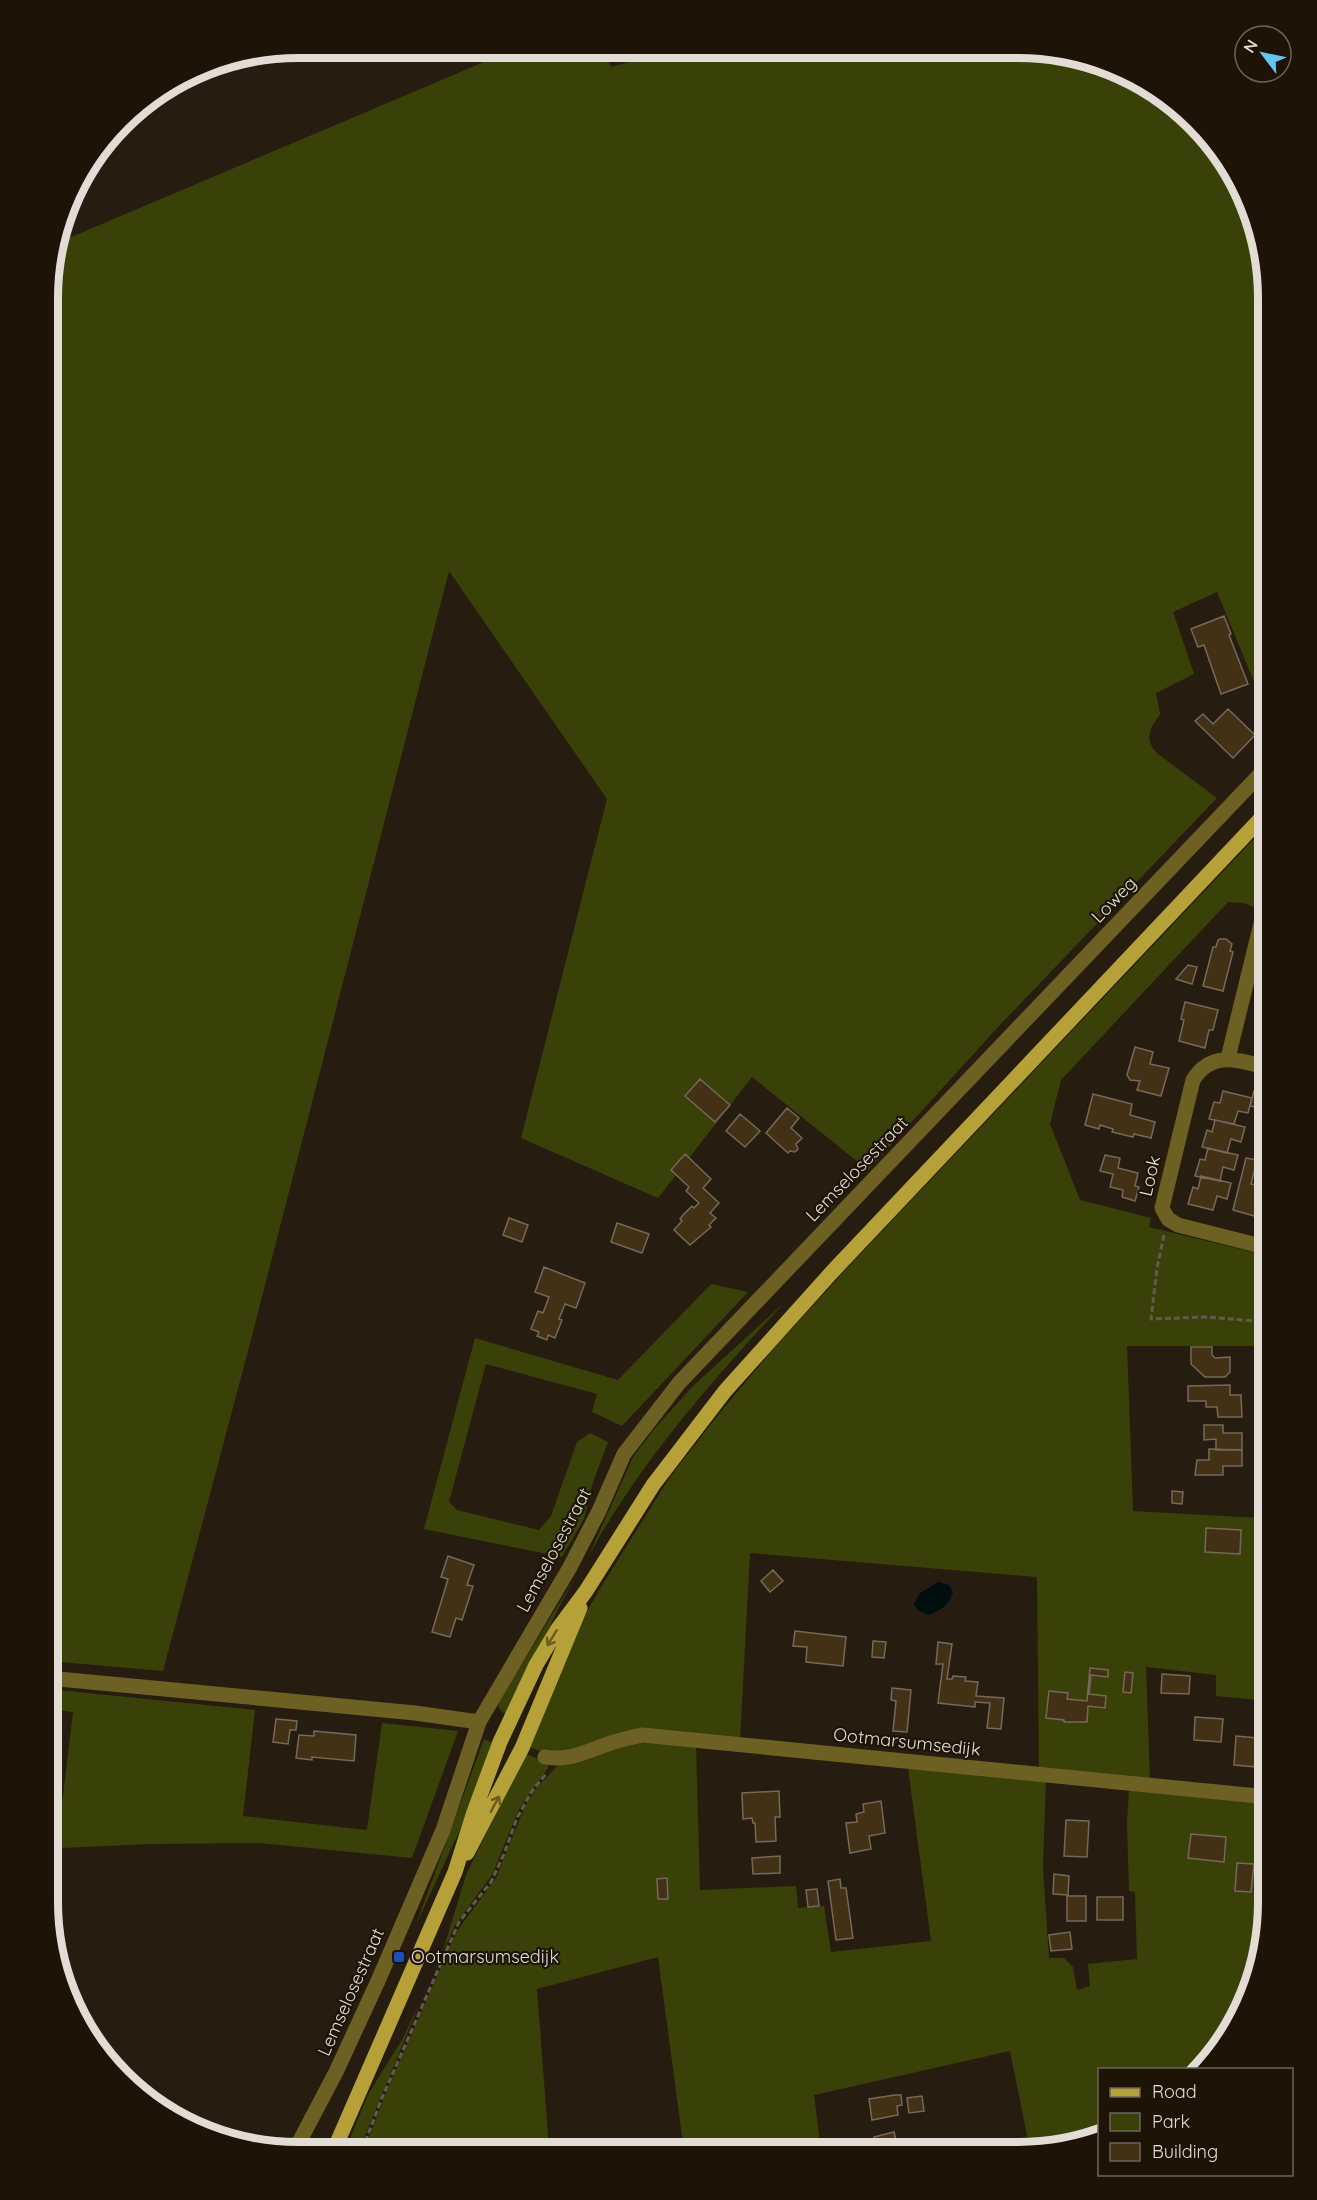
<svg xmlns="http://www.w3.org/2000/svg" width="1317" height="2200" viewBox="0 0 1317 2200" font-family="Quicksand,sans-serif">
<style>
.green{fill:#3a4108}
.water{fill:#010e10}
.building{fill:#433116;stroke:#74695a;stroke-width:1.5}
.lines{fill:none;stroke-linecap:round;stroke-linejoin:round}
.path{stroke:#625a4f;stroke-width:3;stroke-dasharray:6 3;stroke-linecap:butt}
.minor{stroke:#6c6022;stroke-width:15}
.primary{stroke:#b6a139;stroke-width:15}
.oneway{stroke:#6a5a20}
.transit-dot{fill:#1a4fb4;stroke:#1d1407;stroke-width:2}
.labels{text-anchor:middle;stroke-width:4.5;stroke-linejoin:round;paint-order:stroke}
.street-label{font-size:18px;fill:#e2dcd4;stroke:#1d1407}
.poi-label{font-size:18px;fill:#e2dcd4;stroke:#1d1407;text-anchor:start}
.rim{fill:none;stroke:#e2dcd4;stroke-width:8}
</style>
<rect width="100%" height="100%" fill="#261d10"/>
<path class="green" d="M515,49H604L611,67L660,53L659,49L1052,50L1115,67L1171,100L1217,146L1250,203L1269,299V718L1217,592L1173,612L1194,674L1156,693L1160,714C1150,729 1143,739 1158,754L1217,798L999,1026L868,1170L752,1077L658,1198L521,1138L607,799L449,571L248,1351L163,1671L48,1661L50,266L57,243Z
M1269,823V887L1262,897L1258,909L1244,903L1228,902L1061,1080L1050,1124L1080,1200L1151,1218L1149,1227L1269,1256V1346H1127L1133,1511L1260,1518L1269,1547V1701L1216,1696V1675L1146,1667L1150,1780L1039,1769L1037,1577L750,1553L740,1740L629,1730L604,1737L587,1745L549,1754L528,1747L579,1626L599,1590L670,1477L718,1415L775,1347L851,1264Z
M711,1284L748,1292L622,1426L592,1412L597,1394L486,1364L449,1502L457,1510L539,1530L551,1516L577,1442L590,1433L608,1442L592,1485L584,1519L562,1557L424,1529L475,1338L618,1380Z
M785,1302C712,1381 640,1462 588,1557L633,1457L655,1428L693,1386Z
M577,1574L561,1603L508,1713H503L498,1707L500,1700Z
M48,1689L255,1710L243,1816L367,1830L382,1723L458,1731L412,1858L259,1843L151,1844L61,1848L57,1846L73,1712L48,1709Z
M484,1739L494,1744L497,1750L415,1927Z
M633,1742L696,1746L700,1890L796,1886L798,1908L824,1906L831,1952L931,1941L908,1768L1046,1780L1043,1868L1049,1958H1064L1073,1967L1077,1990L1090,1986L1088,1964L1137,1959L1135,1892L1129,1891L1127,1824L1129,1789L1268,1802V1918L1256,1982L1217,2054L1202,2069L1100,2070L1099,2136L1030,2150L1010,2051L814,2095L821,2151H684L658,1957L537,1989L549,2148L364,2150L388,2088L457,1931L496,1878L525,1806L535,1790L558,1765C586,1766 607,1748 633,1742Z
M525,1754L547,1762L548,1768L519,1809L492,1875L455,1925L442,1954L466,1875Z
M421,2000L359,2150H345L369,2093L403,2038Z"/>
<path class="water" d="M938,1582L949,1585L953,1592C949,1606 942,1609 929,1615L917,1610L914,1604L920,1593Z"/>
<path class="building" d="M1224,616L1231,634L1229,635L1248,684L1221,694L1204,645L1198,647L1191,629Z
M1228,709L1255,735L1233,758L1195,721L1203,714L1213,724Z
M1220,939H1226L1232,944L1230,951L1233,952L1223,991L1203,986L1213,947H1216L1218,940Z
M1188,965L1197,967L1192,984L1176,979Z
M1185,1002L1218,1010L1213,1030H1209L1205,1048L1179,1041L1184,1020L1181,1019Z
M1266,1022L1269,1023V1042L1262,1040Z
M1135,1047L1153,1052L1150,1064L1169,1068L1161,1096L1137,1090L1140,1081L1130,1080L1127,1075Z
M700,1079L730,1105L715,1122L685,1096Z
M1223,1091L1252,1098L1248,1113L1238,1111L1234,1124L1209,1119L1214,1102L1220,1103Z
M1254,1091L1263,1094L1259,1108L1250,1106Z
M1093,1094L1132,1104L1130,1115L1155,1122L1151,1138L1134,1134L1133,1137L1112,1132L1113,1129L1100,1125L1099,1129L1085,1125Z
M1266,1100L1269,1101V1134L1258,1131Z
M787,1108L799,1118L791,1128L802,1138L796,1144L798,1149L795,1152L790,1151L788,1153L766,1133Z
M740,1114L760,1131L745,1147L726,1131Z
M1215,1120L1245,1127L1241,1142L1231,1139L1227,1153L1202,1147L1207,1130L1212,1132Z
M1208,1148L1238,1155L1234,1170L1223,1167L1220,1181L1195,1176L1200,1159L1205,1160Z
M685,1154L711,1179L703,1188L719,1203L710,1213L716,1218L709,1225L711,1227L690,1245L674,1230L682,1221L680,1219L683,1215L692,1206L694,1208L699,1203L686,1191L689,1187L671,1170Z
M1105,1155L1120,1158L1118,1168L1138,1173L1135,1186L1139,1187L1135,1201L1122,1197L1123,1190L1110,1187L1113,1174L1100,1171Z
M1246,1158L1257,1160L1251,1184L1266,1187L1258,1217L1233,1210Z
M1269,1174V1219L1258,1217Z
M1201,1176L1231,1183L1227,1199L1217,1196L1213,1210L1188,1204L1193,1187L1198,1189Z
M509,1218L528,1225L522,1242L503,1235Z
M617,1223L649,1234L642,1253L611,1242Z
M544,1267L585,1283L576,1308L565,1304L559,1319L562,1320L555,1338L548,1335L547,1340L537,1336L539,1332L531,1329L538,1311L543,1313L549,1297L535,1292Z
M1191,1347H1212V1355L1215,1358L1230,1357V1372L1225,1377H1205L1191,1364Z
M1230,1385V1395H1241L1242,1417H1218L1217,1407H1206V1401H1188V1386Z
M1204,1425H1223V1433H1242V1450H1216V1439L1204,1440Z
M1209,1449L1242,1450V1466H1223V1475H1195L1197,1460H1209Z
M1172,1491L1183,1492L1182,1504L1172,1503Z
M1206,1528L1241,1530L1240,1554L1205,1552Z
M448,1556L474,1565L467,1585L473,1586L462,1620L456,1618L450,1637L432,1632L448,1579L441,1577Z
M773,1570L783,1581L770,1592L761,1581Z
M795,1631L846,1637L843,1666L806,1662L807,1647L793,1646Z
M873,1641L886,1642L884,1658L872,1657Z
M938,1642L952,1644L947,1679H952L953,1676L966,1677L965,1681L978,1682L976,1696L1004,1698L1001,1729L987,1728L990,1703L975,1702V1707L938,1703L943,1664H936Z
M1090,1668L1108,1670V1677L1091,1675L1089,1694L1106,1696L1105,1708L1088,1706L1087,1722H1064V1720L1046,1718L1049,1691L1068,1693L1067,1699L1087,1701Z
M1125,1672L1133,1673L1131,1693L1123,1692Z
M1162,1674L1190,1676L1189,1694L1161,1693Z
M892,1688L911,1690L907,1732L893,1731L896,1701L891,1700Z
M1195,1717L1223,1719L1221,1742L1194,1740Z
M276,1719L297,1721L296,1730H290L288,1744L273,1742Z
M314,1731L356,1735L354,1761L312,1757V1760L296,1758L299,1735L314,1736Z
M1236,1736L1268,1739V1768L1234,1765Z
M779,1791L780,1817H775L776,1841L756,1842L755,1823H753L752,1818L743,1819L742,1793Z
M881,1801L885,1833L869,1836L871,1849L850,1853L846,1823L857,1822L856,1814L864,1812L863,1804Z
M1066,1820L1089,1821L1087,1857L1064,1856Z
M1191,1834L1226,1837L1224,1862L1188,1858Z
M780,1856V1873L753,1874L752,1858Z
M1237,1863L1254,1864L1251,1892L1235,1891Z
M1054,1874L1069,1876L1068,1895L1053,1894Z
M667,1878L668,1899H658L657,1879Z
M840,1879L841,1888H846L853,1938L836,1940L828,1881Z
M817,1889L819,1906L808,1907L806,1890Z
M1067,1896H1086V1921H1067Z
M1097,1897H1123V1920H1097Z
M1070,1932L1072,1949L1051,1951L1049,1935Z
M895,2095H901L902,2105L897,2106L898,2115L872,2120L869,2099Z
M922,2096L924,2111L909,2113L907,2098Z
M894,2132L897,2144L909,2140L912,2152H882L881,2148L877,2149L874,2137Z"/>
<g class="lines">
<path class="path" d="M1164,1235L1157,1268L1151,1319L1207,1317L1255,1321L1269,1341
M362,2150L382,2098L459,1922L491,1882L504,1854L517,1818L532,1791L546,1774"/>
<path class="minor" d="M1228,1058L1264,911L1269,903
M1269,1248L1178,1225L1168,1219L1162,1208L1193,1080C1212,1049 1241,1061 1269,1068
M1269,1527L1267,1521L1266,1373L1269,1369
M48,1678L415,1713L479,1722
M545,1757C570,1762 591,1749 614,1742C623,1739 633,1737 642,1735L1268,1797
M295,2150L336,2072L378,1981L443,1830L479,1722L570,1567L599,1511L624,1454L679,1383L1269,765"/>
<path class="primary" d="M467,1853L522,1748L580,1608
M334,2150L455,1872L474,1812L500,1742L536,1665L557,1630L586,1591L653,1485L725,1391L832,1272L1269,810"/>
</g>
<defs><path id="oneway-shaft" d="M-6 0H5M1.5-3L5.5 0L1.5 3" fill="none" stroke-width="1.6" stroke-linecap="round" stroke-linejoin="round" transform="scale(1.5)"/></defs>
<g class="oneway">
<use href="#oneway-shaft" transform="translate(552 1638) rotate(121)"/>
<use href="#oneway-shaft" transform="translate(495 1804) rotate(-62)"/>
</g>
<rect class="transit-dot" x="393" y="1951" width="12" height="12" rx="3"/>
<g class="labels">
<g class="street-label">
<text transform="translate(1114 900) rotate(-46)" y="6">Loweg</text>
<text transform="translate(857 1169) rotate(-46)" y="6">Lemselosestraat</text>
<text transform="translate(1150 1176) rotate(-77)" y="6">Look</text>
<text transform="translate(554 1550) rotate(-62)" y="6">Lemselosestraat</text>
<text transform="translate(907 1742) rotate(6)" y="6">Ootmarsumsedijk</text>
<text transform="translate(351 1992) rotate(-66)" y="6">Lemselosestraat</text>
</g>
<g class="poi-label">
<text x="411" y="1963">Ootmarsumsedijk</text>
</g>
</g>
<path d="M0 0H1317V2200H0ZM298 58H1018A240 240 0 0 1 1258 298V1902A240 240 0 0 1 1018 2142H298A240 240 0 0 1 58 1902V298A240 240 0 0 1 298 58Z" fill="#1d1407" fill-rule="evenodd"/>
<path class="rim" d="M298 58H1018A240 240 0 0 1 1258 298V1902A240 240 0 0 1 1018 2142H298A240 240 0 0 1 58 1902V298A240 240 0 0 1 298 58Z"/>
<rect x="1098" y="2068" width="195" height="108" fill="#1d1407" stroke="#6c6459" stroke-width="1.5"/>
<rect x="1110" y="2088" width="30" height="9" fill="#b6a139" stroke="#6c6459" stroke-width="1.5"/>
<text x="1152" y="2098" font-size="18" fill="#e2dcd4">Road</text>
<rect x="1110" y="2113" width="30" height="18" fill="#3a4108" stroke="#6c6459" stroke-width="1.5"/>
<text x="1152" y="2128" font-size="18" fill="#e2dcd4">Park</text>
<rect x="1110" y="2143" width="30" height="18" fill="#433116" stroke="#6c6459" stroke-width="1.5"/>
<text x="1152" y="2158" font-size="18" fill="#e2dcd4">Building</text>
<g transform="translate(1263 54) rotate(302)"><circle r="28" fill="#1d1407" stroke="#6c6459" stroke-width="1.5"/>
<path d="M0-4.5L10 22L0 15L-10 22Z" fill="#64c5ee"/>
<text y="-9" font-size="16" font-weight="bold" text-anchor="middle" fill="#e2dcd4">N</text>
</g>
</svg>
